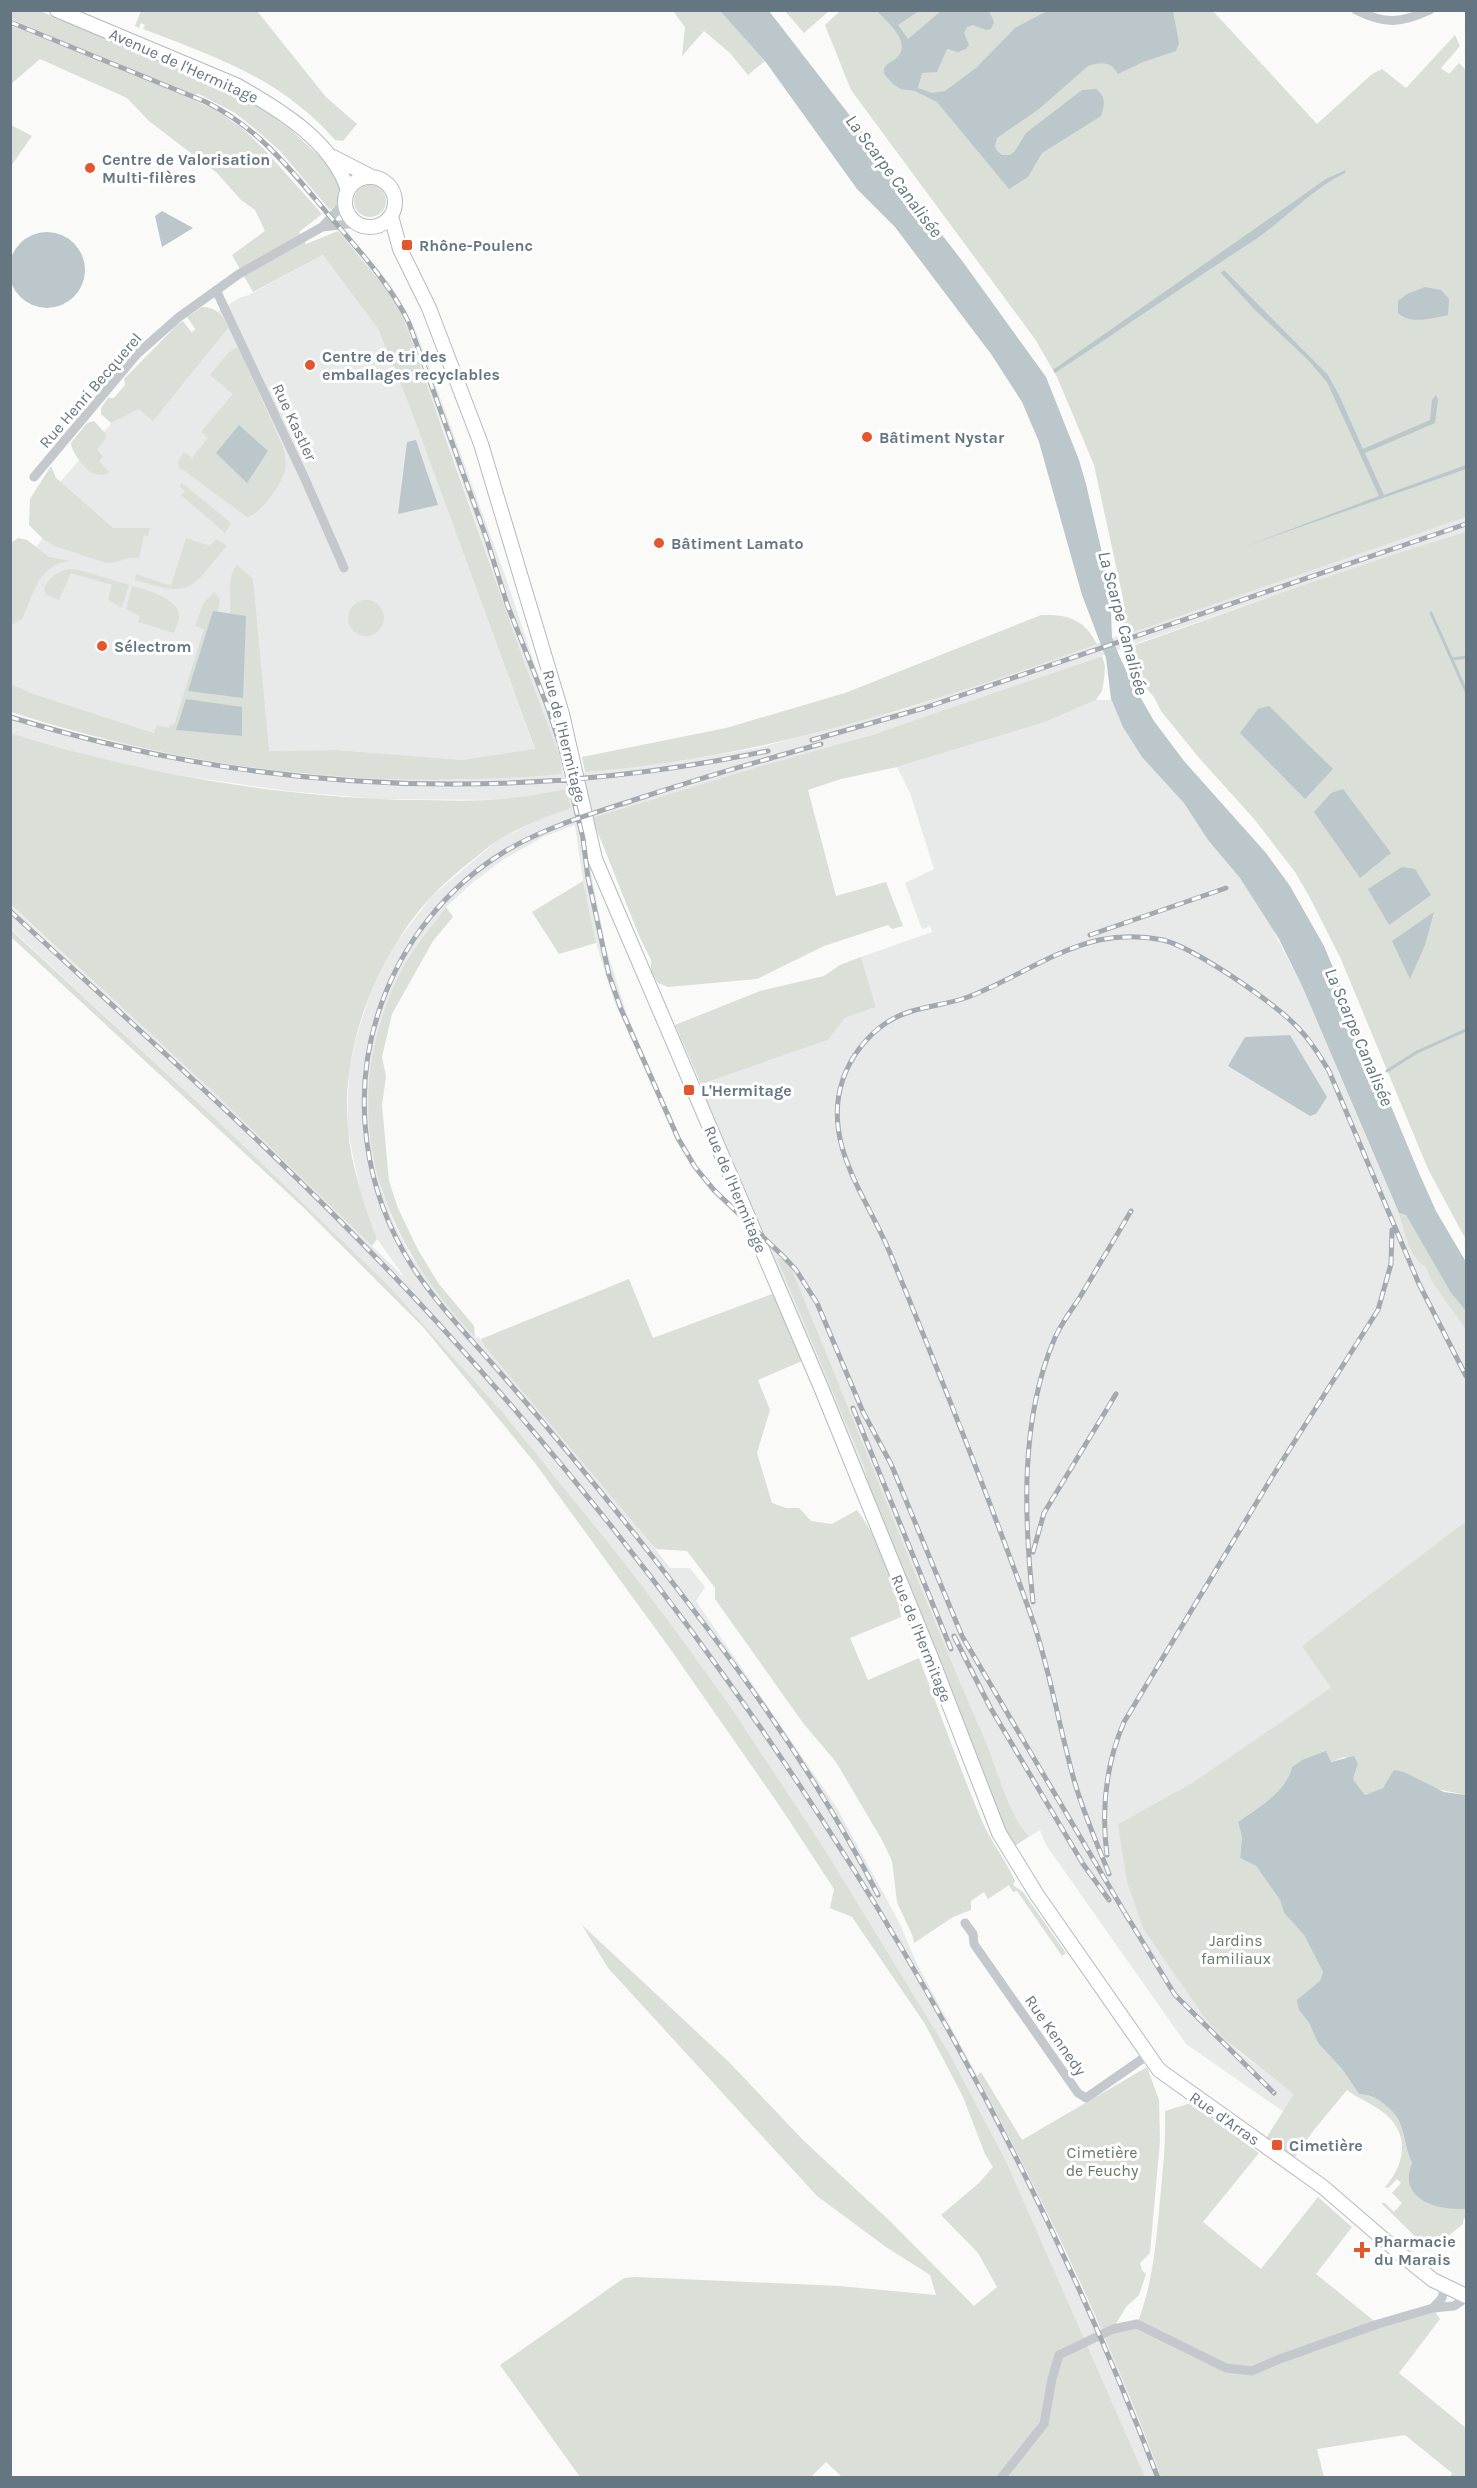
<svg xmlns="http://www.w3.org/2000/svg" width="1477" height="2488" viewBox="0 0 1477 2488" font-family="Karla,sans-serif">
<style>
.built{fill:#e8e9e9}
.green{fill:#dadfd7;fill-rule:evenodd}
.water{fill:#bbc7cb}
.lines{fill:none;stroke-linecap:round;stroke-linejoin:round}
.stream{stroke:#bbc7cb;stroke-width:3}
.secondary-casing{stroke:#b3babf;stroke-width:16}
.street{stroke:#c3c8cc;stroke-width:9}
.secondary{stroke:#fff;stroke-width:14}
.rail-casing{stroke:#a2aab0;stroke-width:5}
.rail{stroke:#fff;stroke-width:3;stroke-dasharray:9;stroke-linecap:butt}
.poi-dot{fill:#e4572e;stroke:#fff;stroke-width:2}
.labels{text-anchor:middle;stroke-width:6;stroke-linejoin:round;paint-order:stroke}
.street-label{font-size:16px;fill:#657683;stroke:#fff}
.poi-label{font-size:16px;font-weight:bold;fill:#657683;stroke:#fff;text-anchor:start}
.park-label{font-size:16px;fill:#687a64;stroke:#fff}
.water-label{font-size:18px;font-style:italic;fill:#60757c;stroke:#fff}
</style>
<rect width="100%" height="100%" fill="#fafaf8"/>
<path class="built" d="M11,19L152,76L193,95L196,99L195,101L127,71L26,33L11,26Z
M345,231L390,284L405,308L417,334L507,581L571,774L679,761L757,748L903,710L1466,517V532L1457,536L1407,550L1306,584L916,721L776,764L751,769L581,822L606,948L627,1015L684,1146L699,1171L718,1192L737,1208L741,1220L711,1192L694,1170L676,1141L614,1001L596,943L583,881L575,825L545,836L504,859L472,883L446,907L402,969L375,1045L370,1080L369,1119L381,1188L393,1221L410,1255L462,1322L475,1337L481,1339L485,1347L627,1512L670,1568H690L705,1587L696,1601L837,1808L900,1924L916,1962L1022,2159L1115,2360L1161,2477H1145L1006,2161L948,2051L822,1845L728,1703L679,1635L620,1557L504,1414L389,1286L219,1122L11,929L10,905L207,1086L405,1278L377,1239L360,1190L347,1126L349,1070L356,1038L371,990L392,948L433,895L498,840L538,820L571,808L505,800L377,799L287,791L184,776L114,763L11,733V714L76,733L167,753L307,774L458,780L562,774L560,756L525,664L448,442L397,305L366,262L339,233Z
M323,255L378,329L409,405L535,750L462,760L337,750L269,751L154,733L34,694L11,684V554L31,543L36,547L44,537L60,482L191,332L208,318L239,298L249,295Z
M1096,700H1111L1116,711L1194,816L1208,840L1240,878L1270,924L1303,988L1399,1213L1406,1215L1451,1293L1466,1311V1521L1302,1646L1332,1688L1192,1783L1118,1824L1205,2018L1239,2052L1295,2094L1284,2112L1186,2044L1046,1845L1040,1830L1008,1850L694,1086L828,1040L845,1018L876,1007L861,957L932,932L930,926L923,929L921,927L905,883L934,869L910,793L897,767L1045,722Z"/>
<path class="green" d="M841,10L1213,11L1317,124L1372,74L1382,69L1406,88L1455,35L1460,46L1441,68L1449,74L1459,63L1466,70V517L1119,637V613L1123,598L1094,465L1057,377L1035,339L851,90L825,25Z
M10,11H40L219,83L250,100L290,129L328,164L342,189L340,202L330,210L280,151L254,128L235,113L199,94L193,95L11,19Z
M141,11H257L326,97L357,124L343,141L335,140C280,78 218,58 143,29L145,25L141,23L139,28L135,26Z
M673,11H720L765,61L748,75L730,53L704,31L682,56L685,27Z
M785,11H829L804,33Z
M11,26L127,71L214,109L242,128L263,148L322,214L299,232L306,244L338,231L385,287L397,305L405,323L525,664L560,756L562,774C373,791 191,770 11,712V684L34,694L154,733L157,725L169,728L170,724L174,725L204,629L195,626L203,604L214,592L220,599L218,612L213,611L246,616L230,614C232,598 226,577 237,565L253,579L269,751L337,750L462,760L535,749L409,405L378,329L323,255L253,292L232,255L265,231L255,210L241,200L217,173L149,121L127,98L40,59L11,84ZM186,699L206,703L242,736L177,730Z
M11,125L32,136L11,166Z
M354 201a16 16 0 1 1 32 0a16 16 0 1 1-32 0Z
M202,307C216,307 224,315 228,328L153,421L139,409L111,423L101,414V408L108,398H114L125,385L124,379L177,325L183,321L192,333L196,330L187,317Z
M238,347L283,447C285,455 287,462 285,470C282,484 260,515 247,517L179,467L178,462L184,452L192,458L208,438L201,432L233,394L210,375L229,352Z
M94,421L106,434V438L97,450L103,456L99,462L110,472C94,483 76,460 71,445V443L87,423Z
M51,466L56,478L113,528H150L148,536L144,535L139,558C123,556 119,564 106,563L55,546L42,538L29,525L30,499Z
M181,482L231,523L225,533L181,495L185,491L180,487Z
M1466,532V1240L1428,1169L1340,957L1309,896L1295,872L1255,820L1200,759L1161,711L1154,697L1139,680L1124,649L1306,584L1407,550Z
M18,538L27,540L49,557L71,561C37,564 34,595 22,619L11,625V543Z
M186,538L210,546L216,539L227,546C188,590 195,598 135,580L136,574L171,586Z
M69,569L79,570L129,585L122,608L108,600L112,585L71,573L59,600L47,595L44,590C46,579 59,571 69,569Z
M132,586C144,589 179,599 179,615C180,620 175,628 174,633L138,622L140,616L126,609Z
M348 618a18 18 0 1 1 36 0a18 18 0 1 1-36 0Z
M1041,615C1068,614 1084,619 1097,644C930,704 763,758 585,772L582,757L726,728L845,693Z
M1102,656L1105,666L1104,680L1102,691L1096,700L1045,722L897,767L841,779L808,790L836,896L886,882L903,926L892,929L888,925L824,946L757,979L668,987L658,983L651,972V960L640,938L592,818L751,769L875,734Z
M11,733C137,773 271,796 404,800C437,800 471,802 504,799C525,797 546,793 567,789L571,808C546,817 522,826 500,839C486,848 473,860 460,870C451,878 441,886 433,895C377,954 340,1047 348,1129C351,1167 364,1203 377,1239L372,1246L207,1086L11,905Z
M583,881L596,943L559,954L532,912Z
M446,907L453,917L433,941L392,1014L382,1057L386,1076L382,1105L389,1181L398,1208L417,1248L439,1284L474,1326L475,1337C375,1233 334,1106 401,971C413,948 431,928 446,907Z
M10,929L219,1122L389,1286L504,1414L620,1557L679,1635L728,1703L822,1845L948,2051L1006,2161L1145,2477H842L826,2462L811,2477H580L500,2365L624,2278L636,2277L839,2286L936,2295L930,2275L886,2247L817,2196L608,1968L582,1925L729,2062L803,2140L891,2222L974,2306L997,2287L978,2253L941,2215L979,2183L993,2167L985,2154L963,2097L925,2024L852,1917L830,1908L834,1889L781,1808L671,1650L535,1463L424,1328L305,1209L11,937Z
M861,957L876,1007L845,1018L828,1040L701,1084L675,1025L760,991L824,976L840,965Z
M1399,1213L1406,1215L1451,1293L1466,1311V1330L1431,1280L1426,1267C1409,1258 1405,1232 1399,1213Z
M777,1258L788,1261C855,1420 915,1580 984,1738C995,1763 1010,1820 1029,1836L1015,1846L1006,1831L869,1486L864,1466Z
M629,1279L653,1338L780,1291L809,1358L758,1380L770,1410L757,1453L772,1503L786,1508H799L811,1521L832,1524L857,1510C879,1540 895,1580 901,1617L850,1638L868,1680L919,1658C940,1712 959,1767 982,1821C991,1842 1006,1860 1015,1881L1013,1885L1023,1892L1066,1953L1062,1956L1017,1891L1013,1892L1009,1885L988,1899L984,1892L971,1901V1910L953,1917L914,1943L913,1937L897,1902L892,1861L882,1840L836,1762L803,1723L715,1599V1588L687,1551L656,1549L485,1347L481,1339Z
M1466,1521V1795L1432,1788L1404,1772L1383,1788L1365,1795L1353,1779L1358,1764L1344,1757L1331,1762L1302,1760L1292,1767C1286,1792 1258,1808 1238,1822L1242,1837L1240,1858L1256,1866L1280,1900L1284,1913L1304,1935L1323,1972L1320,1981L1299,2010L1309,2023L1318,2043L1342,2069L1359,2094C1371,2095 1375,2097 1384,2104C1408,2122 1401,2141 1412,2163L1450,2208L1465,2209L1466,2207V2217L1463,2220V2224L1430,2251L1381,2203H1385L1394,2212L1402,2203L1392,2193L1401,2183L1397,2179L1388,2188L1385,2187C1407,2162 1410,2130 1380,2110C1369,2102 1357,2098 1347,2090L1313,2131L1290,2164L1265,2140L1294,2094L1223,2038L1205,2018L1144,1930L1127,1882L1118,1824L1192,1783L1331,1688L1302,1646Z
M1147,2067L1159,2100L1160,2141L1150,2253L1140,2263L1142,2270L1146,2274L1139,2295L1126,2307L1113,2329L1137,2324C1153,2284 1156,2242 1160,2200C1163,2170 1166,2141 1165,2111L1191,2103L1259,2153L1203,2222L1261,2269L1318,2197L1352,2227L1316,2274L1378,2324L1433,2308L1440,2319L1399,2373L1466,2428V2477H1450L1452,2473L1405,2435L1317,2449L1324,2477H1161C1110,2339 1047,2206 977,2076L981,2072L1022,2140Z"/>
<path class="water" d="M720,11H769L963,262L1046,377L1079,460L1086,484L1110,587L1112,637L1118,653L1131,681L1154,721L1184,761L1266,853L1290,886L1324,946L1419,1173L1436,1211L1466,1262V1311L1451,1293L1406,1215L1399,1213L1303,988L1279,939L1240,878L1208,840L1184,803L1142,757L1123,727L1111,699L1106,658L1082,595L1039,442L1022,402L991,354L895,227L857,189L765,61Z
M877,11H919L898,25L908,39L941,11H989L994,22L991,29L986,30L973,25L967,27L964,33L969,45L966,49L958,52L947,49L937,72L922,73L918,88L932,93L945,91L976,68L1015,28L1047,11H1173L1179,43L1176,51L1143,62L1118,74C1111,61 1100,62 1088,66L1039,109L997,138L995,146L997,151L1002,155H1010L1015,151L1026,133L1082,90L1096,89C1106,97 1105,104 1101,116L1042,153L1028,177L1009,189L937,102L915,91L901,89L893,84L884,74V68C888,62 895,61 899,55C910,40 886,21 877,11Z
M1346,170L1345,173C1310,190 1285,220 1253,241C1187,284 1121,329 1055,373L1053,370L1090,344L1326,179Z
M162,211L193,228L162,247L155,216Z
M9 270a38 38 0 1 1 76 0a38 38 0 1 1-76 0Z
M1224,270L1328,375L1339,395L1363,449L1430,420L1432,400L1436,395L1438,400L1435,423L1365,453L1384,495L1466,465V469L1246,546L1379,496L1327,382L1307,359L1254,309L1221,273Z
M1425,287L1441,290L1449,299L1448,315C1433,318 1411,325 1398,313V301L1407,294Z
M239,425L268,451L247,483L216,453Z
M416,440L438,505L398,514L407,442Z
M213,611L246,616L243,698L188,691Z
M186,699L242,707V736L176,730Z
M1269,706L1333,769L1305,799L1240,733L1258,709Z
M1343,789L1391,853L1360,878L1314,812L1331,793Z
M1402,867L1415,869L1431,895L1389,925L1368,889Z
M1434,912L1425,945L1410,979L1392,941Z
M1290,1035L1327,1097L1316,1114L1310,1116L1228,1066L1245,1037Z
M1326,1751L1331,1762L1354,1756L1358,1764L1353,1779L1365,1795L1383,1788L1394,1770L1404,1772L1444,1792L1466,1795V2207L1465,2209C1438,2210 1397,2200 1412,2163C1401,2140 1408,2122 1384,2104C1375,2097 1371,2095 1359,2094L1342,2069L1318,2043L1309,2023L1299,2010L1297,2000L1320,1981L1323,1972L1304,1935L1284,1913L1280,1900L1256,1866L1240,1858L1242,1837L1238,1822C1258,1808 1286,1792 1292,1767L1302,1760Z"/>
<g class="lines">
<path class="stream" d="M1431,613L1466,691
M1453,659L1466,657
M1387,1071L1417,1052L1466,1030"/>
<g class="secondary-casing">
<path id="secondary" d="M57,10L238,86C280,110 332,141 348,190
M333,157L372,177
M345 202a25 25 0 1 1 50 0a25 25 0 1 1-50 0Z
M391,216L400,249L429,308L481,444L562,714L595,859L820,1385L930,1655L999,1833L1037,1895L1159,2070L1323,2187L1403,2256L1433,2280L1466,2296"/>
</g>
<path class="street" d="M1356,10C1386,25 1401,23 1430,10
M322,227L345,202
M216,290L305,479L344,568
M34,477L137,354L179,317L239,274L322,227L357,223
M965,1923L973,1934L974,1944L1078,2093L1086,2098L1148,2055
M1433,2308L1442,2298L1445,2286
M1001,2478L1044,2424L1052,2379L1059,2355L1113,2329L1137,2324L1226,2368L1252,2371L1277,2360L1378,2324L1433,2308L1454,2306L1466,2298"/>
<use href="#secondary" class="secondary"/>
<g class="rail-casing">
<path id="rail" d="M10,22L206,102C262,130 293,173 333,220C361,253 390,284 409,323L486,537L507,604L548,708L560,745L583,838L588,878L609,975L621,1009L678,1138L695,1167L714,1190L784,1257L796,1270L817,1303L863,1412L891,1464L962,1636L1129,1920
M10,717C260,794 512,804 768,751
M812,740L924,708L1466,524
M821,744C759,761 698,779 637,799C591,814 545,827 504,852C447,887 403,942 381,1005C350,1092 363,1189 412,1266C438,1306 473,1341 504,1377C550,1430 594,1483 637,1537C726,1650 813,1767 878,1895
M10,911C155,1045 303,1176 436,1321C745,1658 994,2051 1158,2478
M1090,935L1226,888
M853,1408L951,1649
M1033,1552L1044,1513L1116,1394
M1033,1602C1024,1518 1020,1420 1054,1340C1060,1325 1071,1311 1080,1297C1097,1268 1114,1240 1131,1211
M954,1636L990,1707L1083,1864L1109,1900
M1107,1855C1101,1809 1106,1764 1124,1722L1272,1477L1378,1310L1391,1264L1392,1230
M1109,1874C1097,1843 1083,1812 1074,1780C1060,1730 1051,1677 1035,1627C991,1501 941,1377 890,1253C867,1197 821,1143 843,1079C851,1056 867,1036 886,1023C911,1006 941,1007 968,997C1013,980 1052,951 1099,940C1119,936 1143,936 1163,940C1195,948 1278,1005 1300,1030C1312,1042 1320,1057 1329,1071L1419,1284L1466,1376
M1125,1913L1175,1995L1274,2093"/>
</g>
<use href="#rail" class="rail"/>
</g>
<g class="poi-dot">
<circle cx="90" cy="168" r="6"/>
<rect x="401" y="239" width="12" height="12" rx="3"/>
<circle cx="310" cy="365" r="6"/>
<circle cx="867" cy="437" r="6"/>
<circle cx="659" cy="543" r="6"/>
<circle cx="102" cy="646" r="6"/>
<rect x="683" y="1084" width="12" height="12" rx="3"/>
<rect x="1271" y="2139" width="12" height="12" rx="3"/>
<path d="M1359 2241h6v6h6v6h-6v6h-6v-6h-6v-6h6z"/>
</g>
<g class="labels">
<g class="street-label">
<text transform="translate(184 65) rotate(24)" y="6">Avenue de l'Hermitage</text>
<text transform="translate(90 390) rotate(-49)" y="6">Rue Henri Becquerel</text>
<text transform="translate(295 422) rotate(65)" y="6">Rue Kastler</text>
<text transform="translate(565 736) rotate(76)" y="6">Rue de l'Hermitage</text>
<text transform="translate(736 1189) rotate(67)" y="6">Rue de l'Hermitage</text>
<text transform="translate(922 1638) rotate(68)" y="6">Rue de l'Hermitage</text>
<text transform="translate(1056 2035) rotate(55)" y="6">Rue Kennedy</text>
<text transform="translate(1225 2118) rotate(35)" y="6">Rue d'Arras</text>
</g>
<g class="poi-label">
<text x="102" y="165">Centre de Valorisation<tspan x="102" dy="18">Multi-filères</tspan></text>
<text x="419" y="251">Rhône-Poulenc</text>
<text x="322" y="362">Centre de tri des<tspan x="322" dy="18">emballages recyclables</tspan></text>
<text x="879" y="443">Bâtiment Nystar</text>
<text x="671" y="549">Bâtiment Lamato</text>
<text x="114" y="652">Sélectrom</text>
<text x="701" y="1096">L'Hermitage</text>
<text x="1289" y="2151">Cimetière</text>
<text x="1374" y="2247">Pharmacie<tspan x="1374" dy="18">du Marais</tspan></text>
</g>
<g class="park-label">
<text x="1236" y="1946">Jardins<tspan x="1236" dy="18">familiaux</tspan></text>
<text x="1102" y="2158">Cimetière<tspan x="1102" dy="18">de Feuchy</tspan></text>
</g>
<g class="water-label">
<text transform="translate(894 176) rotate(53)" y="6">La Scarpe Canalisée</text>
<text transform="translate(1123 623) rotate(75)" y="6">La Scarpe Canalisée</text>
<text transform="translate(1359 1037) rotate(67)" y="6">La Scarpe Canalisée</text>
</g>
</g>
<rect width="1477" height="2488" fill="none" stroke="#657683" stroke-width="24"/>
</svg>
